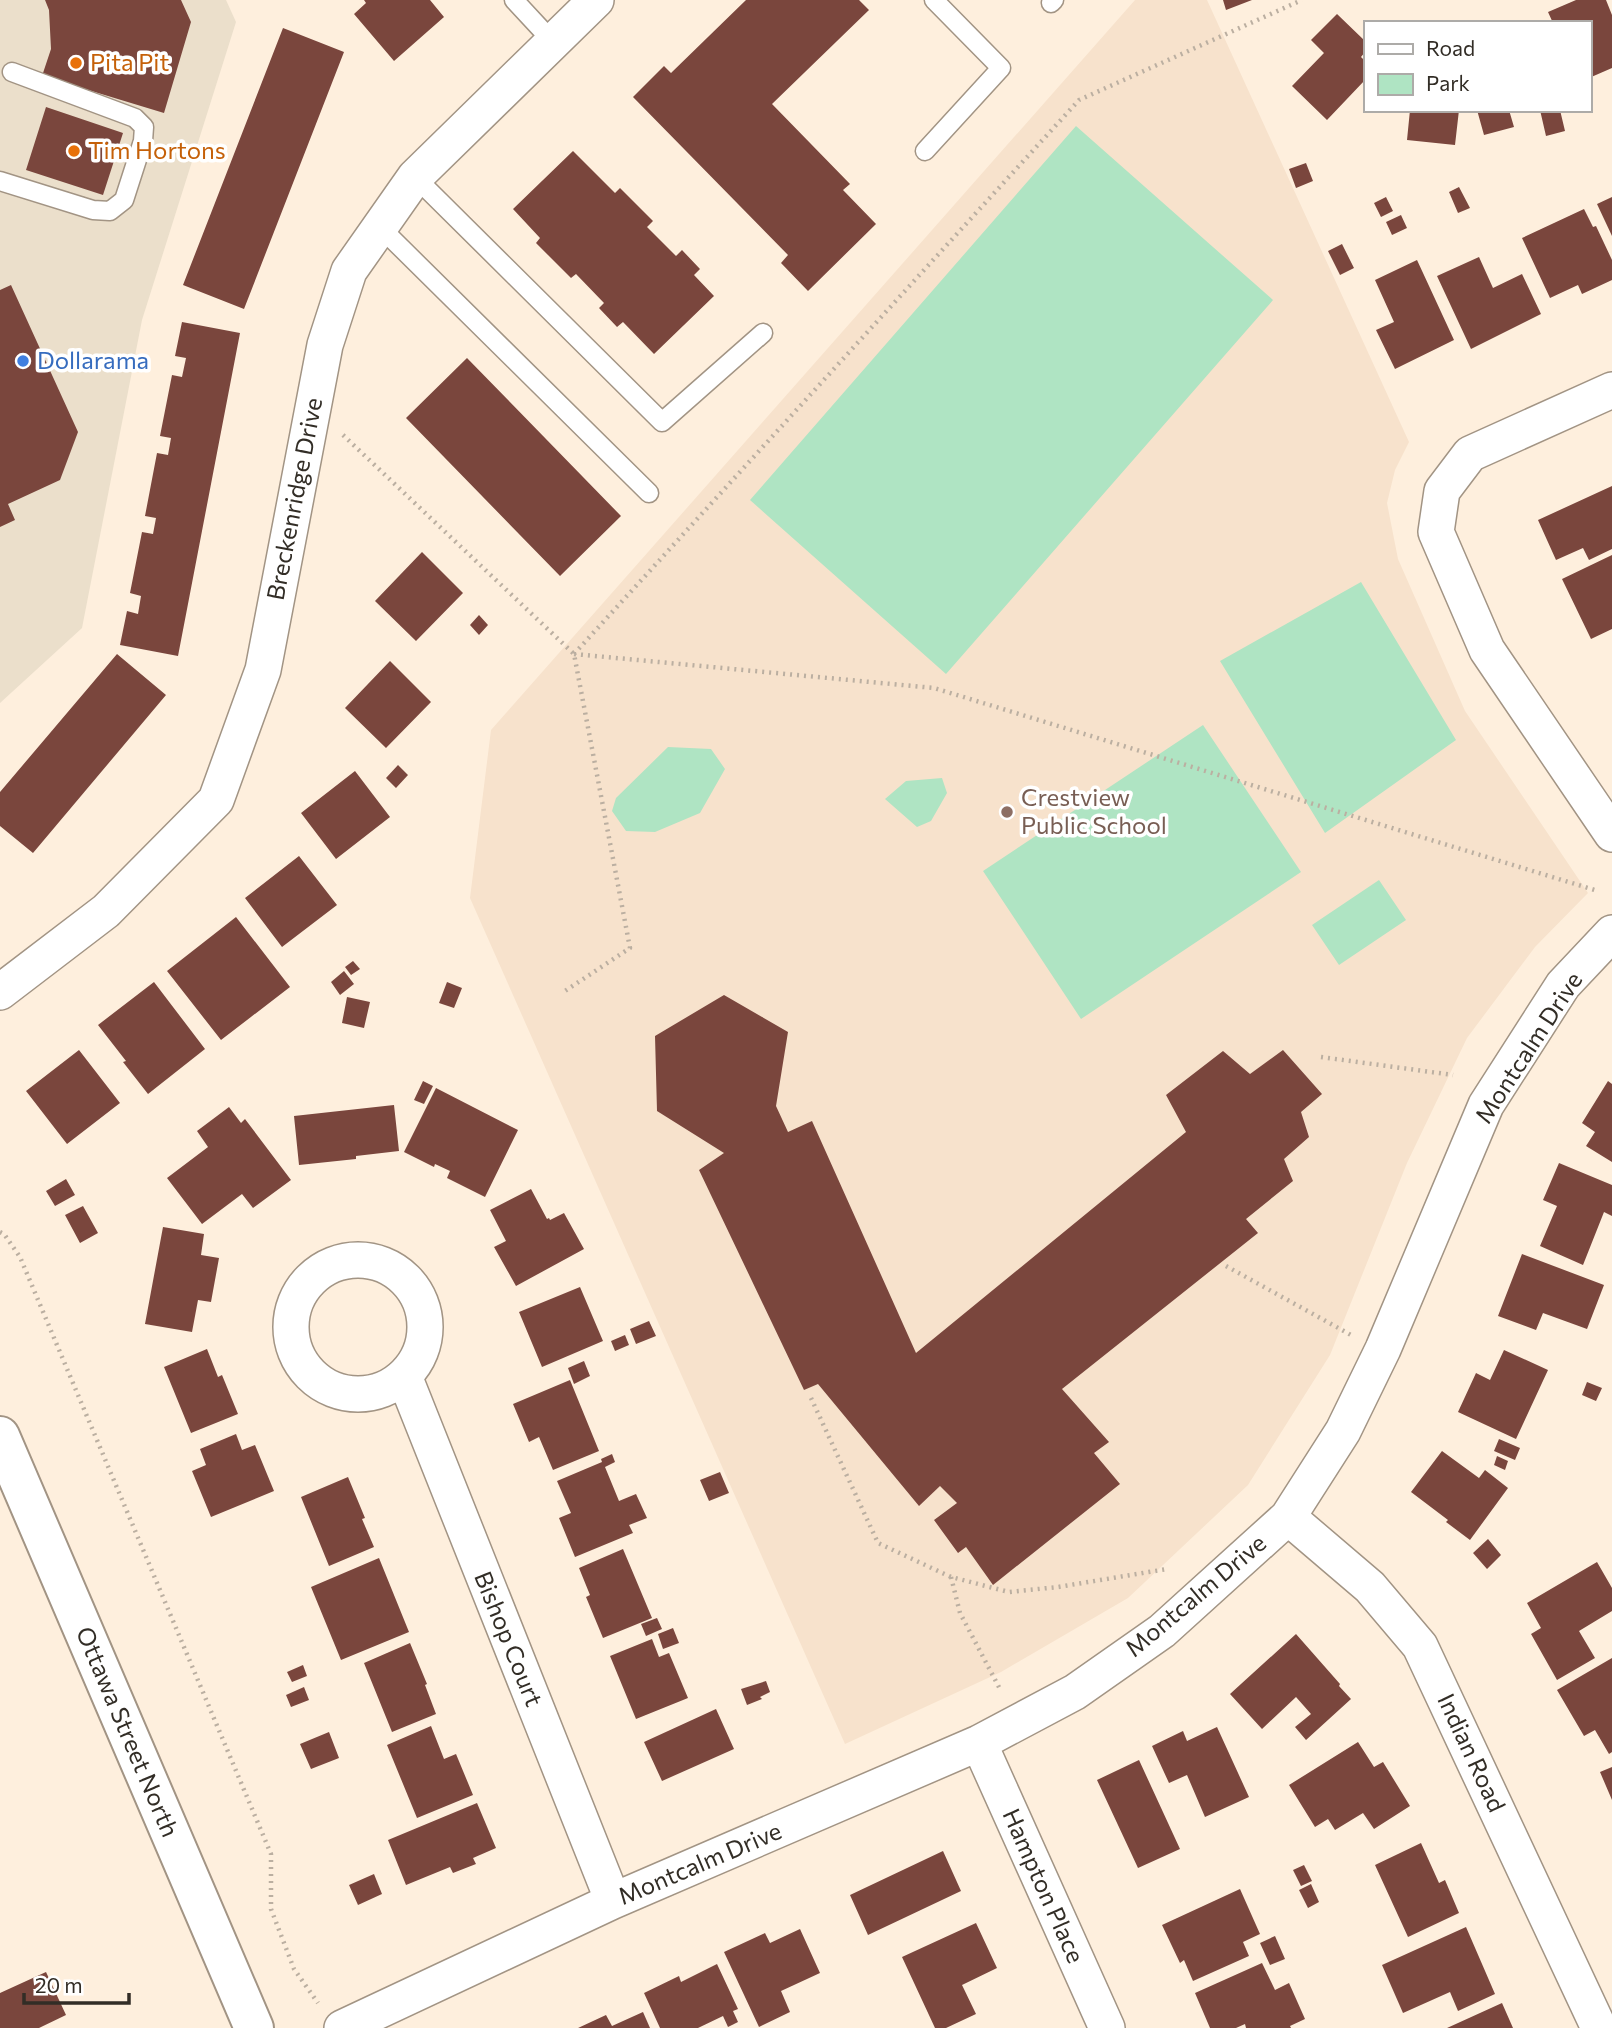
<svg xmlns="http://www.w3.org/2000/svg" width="1612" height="2028" viewBox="0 0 1612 2028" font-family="Commissioner,sans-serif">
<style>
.commercial{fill:#ebdfcb}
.built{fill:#f7e2cc}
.green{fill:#afe4c3}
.building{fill:#7a463d}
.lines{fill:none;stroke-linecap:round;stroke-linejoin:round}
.service-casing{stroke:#a29484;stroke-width:21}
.minor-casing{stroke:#a29484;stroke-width:38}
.secondary-casing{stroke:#a29484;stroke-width:42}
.path{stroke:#bbafa1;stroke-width:4.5;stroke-dasharray:2 5;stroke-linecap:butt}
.service{stroke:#fff;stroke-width:18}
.minor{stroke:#fff;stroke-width:35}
.secondary{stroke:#fff;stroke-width:38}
.food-dot{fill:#e8710a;stroke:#fff;stroke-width:2.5}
.shop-dot{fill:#3f7fe0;stroke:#fff;stroke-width:2.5}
.education-dot{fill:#8d6e63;stroke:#fff;stroke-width:2.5}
.labels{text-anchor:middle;stroke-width:7;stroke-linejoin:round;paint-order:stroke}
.food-label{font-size:24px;fill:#c56008;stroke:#fff;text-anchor:start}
.shop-label{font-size:24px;fill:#366cbe;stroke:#fff;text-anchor:start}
.street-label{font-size:24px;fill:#322d26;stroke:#fff}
.education-label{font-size:24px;fill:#785e54;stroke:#fff;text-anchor:start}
</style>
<rect width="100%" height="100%" fill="#feefdd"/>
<path class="commercial" d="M0,0H226L236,22L142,320L82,628L0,703Z"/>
<path class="built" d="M1135,0H1207L1409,442L1395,470L1387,503L1398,559L1465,711L1588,893L1535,947L1467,1038L1407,1163L1330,1355L1248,1485L1128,1598L1001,1672L845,1744L470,898L491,730Z"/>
<path class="green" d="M1076,126L1273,300L946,674L750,500Z
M1361,582L1456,740L1325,833L1220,661Z
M1203,725L1301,872L1081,1019L983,871Z
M668,747L711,749L725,769L700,813L655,832L626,831L612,811L616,798Z
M942,778L947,793L931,821L917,827L885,799L906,781Z
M1379,880L1406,920L1339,965L1312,925Z"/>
<path class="building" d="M45,0H181L191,22L164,113L42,76L51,49L49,10Z
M364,0H430L444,17L394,61L354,14L366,3Z
M746,0H859L869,10L772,104L850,184L843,190L876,224L808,291L781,263L788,255L633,97L664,66L671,73Z
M1223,0H1252L1226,10Z
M1576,0H1606L1612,15V68L1589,78V23H1553L1548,12Z
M1337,14L1365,41V52L1361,57L1365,61V80L1327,120L1292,86L1324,53L1311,40Z
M283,28L344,52L244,309L183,285Z
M46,107L123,133L103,195L26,170Z
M1410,110H1459L1455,145L1407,140Z
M1477,110H1509L1514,127L1484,135Z
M1540,110H1560L1565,131L1546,136Z
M573,151L615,193L620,188L653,221L647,227L676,256L682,250L700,269L694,275L714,296L654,354L623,322L617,327L599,308L604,303L576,274L571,278L536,243L540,238L513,209Z
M1306,163L1313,181L1296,188L1289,169Z
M1459,187L1470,208L1458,213L1449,192Z
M1386,197L1393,211L1381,217L1374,203Z
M1612,197V236L1597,204Z
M1584,209L1593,227L1596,226L1612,260V280L1582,294L1578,285L1550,298L1522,238Z
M1401,215L1407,228L1392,235L1386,222Z
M1342,244L1354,268L1340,275L1328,251Z
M1479,257L1493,288L1522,274L1541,314L1471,349L1437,276Z
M1417,260L1454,340L1395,369L1376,330L1394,322L1375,280Z
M11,285L78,432L60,480L8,504L15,520L0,527V290Z
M182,322L240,333L178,656L120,645L127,611L138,614L141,596L130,593L142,532L153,534L156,518L145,516L157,453L168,455L171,438L160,436L172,375L182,377L186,358L175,356Z
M467,358L621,516L560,576L406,418Z
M1612,486V549L1589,560L1583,548L1556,560L1538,520Z
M422,552L463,593L416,641L375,601Z
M1612,555V629L1591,639L1562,579Z
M479,615L488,625L479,635L470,625Z
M117,654L166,695L33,853L0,826V792Z
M390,661L431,702L386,748L345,708Z
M398,765L408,775L396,788L386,778Z
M355,771L390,817L336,859L301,813Z
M299,856L337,905L282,947L245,898Z
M236,917L290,987L221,1040L167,971Z
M353,961L360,969L351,975L345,967Z
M344,971L354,984L340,995L331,982Z
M154,982L205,1049L148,1094L123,1062L126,1061L98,1025Z
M447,982L462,988L454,1008L439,1003Z
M724,995L788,1032L776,1106L788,1132L812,1121L916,1353L1186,1132L1166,1095L1223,1051L1250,1074L1283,1050L1322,1094L1301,1112L1309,1137L1284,1159L1293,1181L1246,1219L1258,1233L1062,1389L1109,1442L1094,1453L1120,1484L993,1585L966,1547L958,1553L934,1520L957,1503L940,1486L919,1506L818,1384L804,1390L699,1170L724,1153L657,1111L655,1036Z
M347,997L370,1002L364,1028L342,1023Z
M79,1050L120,1103L67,1144L26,1091Z
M423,1081L433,1086L424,1104L414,1100Z
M1608,1081L1612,1084V1162L1586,1146L1595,1132L1582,1123Z
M436,1088L518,1130L485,1197L447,1178L450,1171L435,1164L434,1167L404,1152Z
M394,1105L399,1151L356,1156V1159L299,1165L294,1116Z
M229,1107L241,1123L245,1119L291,1180L253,1208L242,1194L202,1224L167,1178L208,1147L197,1131Z
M1559,1163L1612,1185V1216L1604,1212L1583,1265L1540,1246L1557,1206L1543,1200Z
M66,1179L75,1195L55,1206L46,1191Z
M531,1189L547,1219L549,1218L550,1220L564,1213L584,1249L516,1286L494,1247L506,1241L490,1210Z
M83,1206L98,1233L80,1243L65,1215Z
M163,1227L204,1234L201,1255L219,1258L211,1302L198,1300L192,1332L145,1324Z
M1522,1254L1604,1285L1587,1329L1543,1313L1536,1330L1498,1316Z
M580,1287L603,1341L542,1367L519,1312Z
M649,1321L656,1336L636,1344L630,1329Z
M625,1335L629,1345L615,1351L611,1341Z
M207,1349L218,1377L222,1375L238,1414L191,1433L164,1367Z
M1504,1350L1548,1370L1516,1439L1458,1412L1476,1373L1490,1380Z
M584,1361L590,1376L574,1384L568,1368Z
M570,1380L599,1451L553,1470L539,1437L529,1442L513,1404Z
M1587,1382L1602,1388L1596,1401L1582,1395Z
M236,1434L242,1450L255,1445L274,1491L211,1517L192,1471L206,1465L200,1449Z
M1499,1439L1520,1448L1515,1460L1494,1451Z
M1442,1451L1479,1478L1485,1470L1508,1488L1470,1540L1446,1522L1448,1520L1411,1492Z
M612,1454L615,1462L605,1467L619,1501L636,1494L647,1518L629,1525L633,1533L575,1557L559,1518L571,1513L557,1481L602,1462L601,1459Z
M1497,1456L1508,1461L1505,1470L1494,1465Z
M720,1472L729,1493L709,1501L700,1480Z
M348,1477L365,1518L362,1519L374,1547L329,1566L301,1497Z
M1488,1539L1501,1555L1487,1569L1473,1553Z
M623,1549L652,1618L603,1638L586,1597L590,1595L579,1568Z
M379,1558L409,1632L341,1660L311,1587Z
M1597,1562L1612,1588V1611L1579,1631L1595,1658L1557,1680L1531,1634L1541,1628L1527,1603Z
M657,1618L662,1629L646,1636L641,1624Z
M673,1628L679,1643L663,1649L658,1634Z
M1296,1634L1340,1684L1339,1686L1351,1699L1306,1740L1295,1727L1311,1714L1296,1697L1262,1729L1230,1694Z
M652,1639L659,1657L669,1653L688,1698L636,1719L610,1656Z
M410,1643L427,1684L425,1685L436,1714L392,1732L364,1663Z
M1612,1658V1752L1609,1754L1595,1730L1584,1736L1557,1690Z
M303,1665L307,1676L292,1682L287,1672Z
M766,1681L770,1692L760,1697L762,1699L747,1705L741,1689Z
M304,1687L309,1700L291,1707L286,1695Z
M716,1709L734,1749L662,1781L644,1742Z
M431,1726L444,1759L456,1754L473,1795L417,1818L387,1745Z
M1217,1727L1249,1797L1205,1817L1187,1775L1169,1783L1152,1746L1183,1731L1187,1741Z
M329,1732L339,1758L311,1769L300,1744Z
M1358,1742L1374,1767L1383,1762L1410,1806L1374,1829L1363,1813L1335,1830L1328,1819L1315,1827L1289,1785Z
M1139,1760L1180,1849L1138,1868L1097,1780Z
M1612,1767V1800L1600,1772Z
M477,1803L496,1848L473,1858L476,1864L453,1873L450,1867L406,1885L388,1840Z
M1421,1843L1439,1883L1445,1880L1459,1913L1408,1937L1375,1865Z
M943,1851L961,1891L868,1935L850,1895Z
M1304,1865L1312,1881L1301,1886L1293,1870Z
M374,1874L382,1894L358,1905L349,1885Z
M1311,1884L1319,1902L1308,1908L1299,1890Z
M1240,1889L1260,1934L1243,1942L1249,1956L1193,1981L1184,1960L1180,1963L1162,1925Z
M976,1923L997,1968L962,1985L976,2014L946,2028H935L902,1957Z
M1466,1927L1495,1994L1458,2011L1450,1992L1403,2013L1382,1965Z
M800,1929L820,1973L781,1991L790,2012L759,2027L724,1952L765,1933L770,1943Z
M1275,1936L1285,1959L1270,1965L1260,1943Z
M1262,1963L1275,1990L1289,1983L1305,2019L1290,2026L1291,2028H1246L1245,2024L1236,2028H1210L1195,1993Z
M717,1964L738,2009L733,2011L738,2022L728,2027L723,2016L698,2028H660L644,1993L679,1976L681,1982Z
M46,1972L66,2015L39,2028H0V1993Z
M1502,2003L1513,2028H1447Z
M643,2012L650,2028H578L606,2015L612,2026Z"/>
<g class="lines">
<g class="service-casing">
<path id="service" d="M514,0L553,42
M1051,3L1054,0
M925,151L1001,68L934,0
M415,177L662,422L763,333
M0,181L93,210L110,211L124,200L143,141L144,127L135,118L12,72
M380,227L649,493"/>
</g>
<g class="minor-casing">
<path id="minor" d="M1612,390L1470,454L1442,491L1436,532L1487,650L1612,834
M0,992L106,911L216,800L263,670L325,345L349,271L415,177L596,0
M291 1327a67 67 0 1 1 134 0a67 67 0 1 1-134 0Z
M404,1376L613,1901
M1288,1517L1370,1587L1420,1646L1599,2028
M979,1743L1107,2028
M342,2028L613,1901L979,1743L1075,1692L1162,1631L1288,1517L1343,1431L1383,1349L1486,1105L1563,985L1612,933"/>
</g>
<g class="secondary-casing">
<path id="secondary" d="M0,1436L254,2028"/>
</g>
<path class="path" d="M343,435L574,654L630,948L565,991
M574,654L934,688L1598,891
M574,654L1079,100L1302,0
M1321,1057L1453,1075
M0,1232L4,1234L20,1257L271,1854V1909L294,1969L318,2003
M1226,1266L1351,1335
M811,1398L878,1543L951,1577L1009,1592L1058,1587L1167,1569
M951,1577L960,1613L1001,1691"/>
<use href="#service" class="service"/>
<use href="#minor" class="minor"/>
<use href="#secondary" class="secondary"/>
</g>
<g class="food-dot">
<circle cx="76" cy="63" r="7"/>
<circle cx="74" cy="151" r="7"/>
</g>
<circle class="shop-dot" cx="23" cy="361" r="7"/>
<circle class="education-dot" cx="1007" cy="812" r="7"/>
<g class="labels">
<g class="food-label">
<text x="90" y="71">Pita Pit</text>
<text x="88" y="159">Tim Hortons</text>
</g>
<g class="shop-label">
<text x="37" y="369">Dollarama</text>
</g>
<g class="street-label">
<text transform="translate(295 499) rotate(-79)" y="8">Breckenridge Drive</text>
<text transform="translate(1529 1048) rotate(-57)" y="8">Montcalm Drive</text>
<text transform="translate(1196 1596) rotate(-40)" y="8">Montcalm Drive</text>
<text transform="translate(508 1639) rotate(68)" y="8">Bishop Court</text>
<text transform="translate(127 1732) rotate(67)" y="8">Ottawa Street North</text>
<text transform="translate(1471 1753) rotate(65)" y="8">Indian Road</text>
<text transform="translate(700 1864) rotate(-23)" y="8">Montcalm Drive</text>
<text transform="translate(1043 1886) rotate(66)" y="8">Hampton Place</text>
</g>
<g class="education-label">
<text x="1021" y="806">Crestview<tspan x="1021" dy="28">Public School</tspan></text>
</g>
</g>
<rect x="1364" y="21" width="228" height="91" fill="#ffffff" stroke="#adaba8" stroke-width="2"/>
<rect x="1378" y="44" width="35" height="10" fill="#ffffff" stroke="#adaba8" stroke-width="2"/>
<text x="1426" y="56" font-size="21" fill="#322d26">Road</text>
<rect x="1378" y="74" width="35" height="21" fill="#afe4c3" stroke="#adaba8" stroke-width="2"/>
<text x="1426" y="91" font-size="21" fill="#322d26">Park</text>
<path d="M24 1993v10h105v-10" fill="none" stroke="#322d26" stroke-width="3.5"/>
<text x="35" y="1993" font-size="21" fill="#322d26" stroke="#ffffff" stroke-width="5" paint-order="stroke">20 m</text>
</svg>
